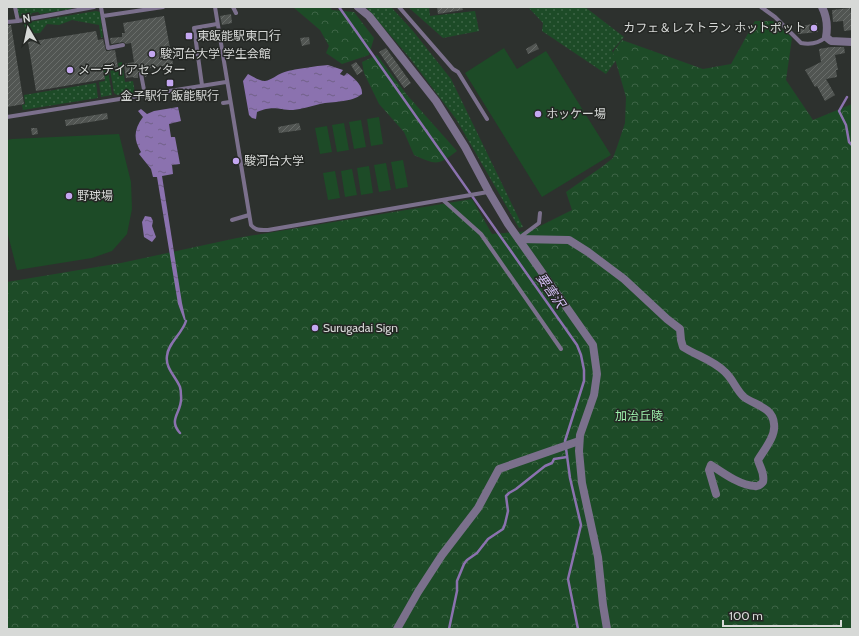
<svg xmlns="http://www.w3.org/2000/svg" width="859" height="636" viewBox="0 0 859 636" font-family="Cabin,'Noto Sans JP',sans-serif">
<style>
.grass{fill:url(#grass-dots)}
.forest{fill:url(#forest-crowns)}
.green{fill:#1d4b27}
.water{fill:url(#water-ripples)}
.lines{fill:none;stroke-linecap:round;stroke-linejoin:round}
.stream{stroke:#8b72af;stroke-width:2.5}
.building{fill:url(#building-hatch)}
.service{stroke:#7b708c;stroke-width:4}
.minor{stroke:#7b708c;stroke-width:8}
.tertiary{stroke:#7b708c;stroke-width:8}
.poi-dot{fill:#c4a7f1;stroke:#242724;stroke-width:1.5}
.labels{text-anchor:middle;stroke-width:3;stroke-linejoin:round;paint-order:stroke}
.poi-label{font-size:12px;fill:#d7d9d7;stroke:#242724;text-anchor:start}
.park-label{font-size:12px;fill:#9cf0ab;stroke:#242724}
.water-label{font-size:13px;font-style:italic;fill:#d3bff4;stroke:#242724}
</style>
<defs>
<pattern id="grass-dots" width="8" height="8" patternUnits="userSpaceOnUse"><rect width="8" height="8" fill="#1d4b27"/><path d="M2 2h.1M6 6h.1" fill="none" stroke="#3d6446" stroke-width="1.8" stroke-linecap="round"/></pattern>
<pattern id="forest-crowns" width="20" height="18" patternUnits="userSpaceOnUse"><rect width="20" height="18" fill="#1d4b27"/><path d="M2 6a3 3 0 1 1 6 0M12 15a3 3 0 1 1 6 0" fill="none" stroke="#3d6446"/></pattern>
<pattern id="water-ripples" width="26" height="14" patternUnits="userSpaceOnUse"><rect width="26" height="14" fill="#8b72af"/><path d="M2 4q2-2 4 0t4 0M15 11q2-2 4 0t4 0" fill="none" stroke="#716188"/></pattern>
<pattern id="building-hatch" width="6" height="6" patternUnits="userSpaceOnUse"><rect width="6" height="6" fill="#515552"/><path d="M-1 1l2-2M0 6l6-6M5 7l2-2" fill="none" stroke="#696d6a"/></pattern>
</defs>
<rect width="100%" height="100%" fill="#2d312e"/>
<path class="grass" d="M16,7H73L71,9L40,14L38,12L32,13L31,15L19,16Z
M366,7H391L413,31L451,79L523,227L519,228L456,119L409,57Z
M408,7H429L430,16L475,11L479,31L443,38Z
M528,7H585L624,37L612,51L617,59L606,74L542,31L543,23Z
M96,11L100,12L103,37L101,38L99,25L72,20L59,25L47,24L40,33L26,34L24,23Z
M106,59L112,95L101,97L99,82L105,81L102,60Z
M122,62L125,82L133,81L135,93L117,95L114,93L110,69L119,68L118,63Z
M96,83L98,98L23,110L22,105L25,104L24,95Z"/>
<path class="forest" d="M293,7H330L332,10L354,12L374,38L369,55L342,64L326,53L329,46L320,30Z
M755,21H773L792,38L786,80L813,120L852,104V629H7V282L121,263L237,238L472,199L492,234L530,231L572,210L566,192L603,166L613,158L617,147L625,123L626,97L613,52L622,40L703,69L731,64Z
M377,55L407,95L457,151C437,166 437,165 414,155L404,132L379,104L364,73L362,62Z"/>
<path class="green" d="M504,48L517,69L546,51L611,155L542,197L465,73Z
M379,117L383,144L371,146L367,119Z
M361,120L366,147L354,149L349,122Z
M344,123L349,150L337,152L332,125Z
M327,126L332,152L320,154L315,128Z
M119,134L131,182L132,209L127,234L112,251L92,258L17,270L7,231V140L12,139Z
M403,160L408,187L396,189L391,162Z
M386,163L391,190L379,192L374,165Z
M369,166L373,193L361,195L357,168Z
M352,169L357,195L345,197L341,171Z
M335,171L340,198L328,200L323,173Z"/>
<path class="water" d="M328,65L343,70L340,74L344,76L347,73C353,77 363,85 362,94C351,103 333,101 320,104C311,106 302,109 293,110C277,110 274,105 257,112L256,119L252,118L249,115L243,81L248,74C254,77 259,81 265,81C272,80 276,75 282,73C292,69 317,66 328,65Z
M178,107L181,121L169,124L171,137H175L180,164L172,165L173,174L162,176L182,303L186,321L184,320L178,304L157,177H153L151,169L139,154L141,152C133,139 134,129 143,117L138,111L141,109L147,114L154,111Z
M145,216L151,217L153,221L152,226L156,237L152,242L144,237L142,222Z"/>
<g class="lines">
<path class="stream" d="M339,7L577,345L581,355L584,370V381L565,441L570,478L581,525L568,579L578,629
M847,97L839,111L846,125L849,142L852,145
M180,433C167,419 183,412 181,396C181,393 181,390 180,387C176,377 165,368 167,356C168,343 182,334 186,321
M449,629L457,591V581L464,564L467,560L477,553L488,539L503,529L505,524L508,511L506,496L509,493L516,489L545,466L552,463L554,459L567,457"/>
</g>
<path class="building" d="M437,7H462L463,10L438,14Z
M850,8L851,14H852V30L844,31L843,21L833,22L832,10Z
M231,14L232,23L222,25L220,16Z
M164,16L173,64L146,69L147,76L145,77L144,72L141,71L138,72V78H134L133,77L126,78L124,64L134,62L131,43L126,44L123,42L111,44L110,38L122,37V33H125L123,23Z
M817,23L818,32L798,34L797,27Z
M7,25H11L24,104L7,107Z
M96,31L98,40L103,39L106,51H108L115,50L118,67L103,70L105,79L36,91L28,42Z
M309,37L310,44L302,46L300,38Z
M536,43L539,49L528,54L526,49Z
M831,47H844L845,53L835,55L838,70H836L837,77L826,79L835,95L825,101L817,86L815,87L805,70L821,62L819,49Z
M386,48L411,83L404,88L379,52Z
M356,62L363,71L357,75L351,65Z
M107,113L108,119L66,126L65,120Z
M299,123L301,130L279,133L278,127Z
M31,128H37L38,134L32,135Z"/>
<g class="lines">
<path class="service" d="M101,7L108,48L123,45
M215,7L251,225C256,231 261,230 268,230L488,192
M233,7L236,13
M399,7L453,69L458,72L487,119
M761,7L775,17L801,43C811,45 819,43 826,37
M103,16L163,7
M18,21L94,7
M7,22L18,21L15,7
M141,74L145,95
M202,85L194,28L217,24
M223,103L230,102
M7,117L226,82
M443,200L481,234L561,349
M232,220L249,215
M519,238L539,223L540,213"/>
<path class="minor" d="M822,7C827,17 828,26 826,37L831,41L852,42
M519,239L569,240L588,252L624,279L667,319L680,329L681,340L683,347C697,356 713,360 725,372C733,379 736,390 744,397C754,405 773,407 774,424C776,436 764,450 758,460C760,468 765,473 763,482C761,484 759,487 755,486C741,486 723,473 711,465L709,470L716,494
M397,629L418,592L442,555L478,508L499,469L579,441"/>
<path class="tertiary" d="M358,7L369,16L436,101L465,147L489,192L508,224L593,345L597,374L594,395L580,435L579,451L582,483L598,557L603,605L607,629"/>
</g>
<g class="poi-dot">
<circle cx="814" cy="28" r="4"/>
<rect x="185" y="32" width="8" height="8" rx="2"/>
<circle cx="152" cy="54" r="4"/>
<circle cx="70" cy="70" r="4"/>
<rect x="166" y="79" width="8" height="8" rx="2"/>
<circle cx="538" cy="114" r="4"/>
<circle cx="236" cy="161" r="4"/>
<circle cx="69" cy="196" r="4"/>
<circle cx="315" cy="328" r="4"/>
</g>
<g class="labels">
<g class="poi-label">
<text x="806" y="32" text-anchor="end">カフェ＆レストラン ホットポット</text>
<text x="197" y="40">東飯能駅東口行</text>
<text x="160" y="58">駿河台大学 学生会館</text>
<text x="78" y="74">メーデイアセンター</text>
<text x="170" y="100" text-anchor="middle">金子駅行 飯能駅行</text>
<text x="546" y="118">ホッケー場</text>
<text x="244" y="165">駿河台大学</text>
<text x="77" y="200">野球場</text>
<text x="323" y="332">Surugadai Sign</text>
</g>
<g class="park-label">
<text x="639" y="420">加治丘陵</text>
</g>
<g class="water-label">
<text transform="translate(551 290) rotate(55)" y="5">要害沢</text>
</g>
</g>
<rect width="859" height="636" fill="none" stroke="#d7d9d7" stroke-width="16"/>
<g transform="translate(28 28) rotate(351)" stroke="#242724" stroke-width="3" paint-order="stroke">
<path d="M0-3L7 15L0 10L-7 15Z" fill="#d7d9d7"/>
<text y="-6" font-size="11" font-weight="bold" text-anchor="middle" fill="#d7d9d7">N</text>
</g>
<path d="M723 620v6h118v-6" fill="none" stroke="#d7d9d7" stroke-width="2"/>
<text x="729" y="620" font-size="12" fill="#d7d9d7" stroke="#242724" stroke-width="3" paint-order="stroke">100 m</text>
</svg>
